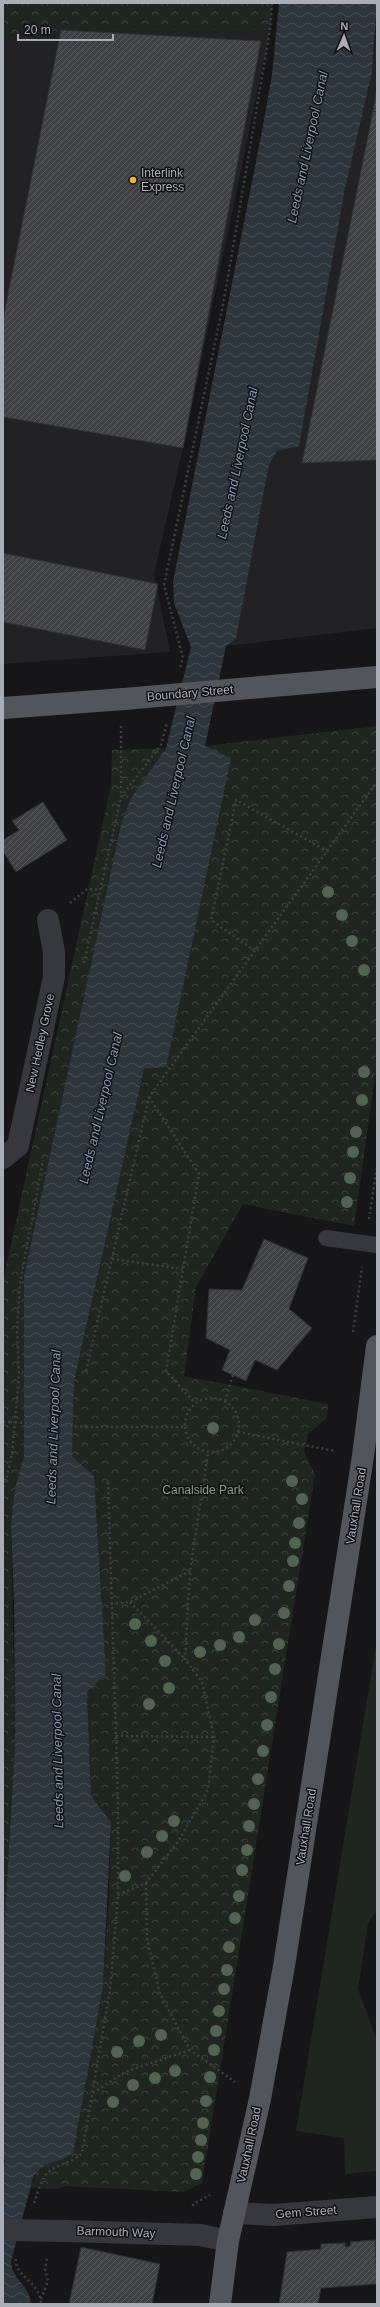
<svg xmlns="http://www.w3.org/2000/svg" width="380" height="2307" viewBox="0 0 380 2307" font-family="Helvetica,sans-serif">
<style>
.built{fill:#222225}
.grass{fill:#1e261f}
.forest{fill:url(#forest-crowns)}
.water{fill:url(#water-waves)}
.building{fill:url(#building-hatch);stroke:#303034}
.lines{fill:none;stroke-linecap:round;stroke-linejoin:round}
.path{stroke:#3d3f44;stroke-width:2.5;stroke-dasharray:2 3;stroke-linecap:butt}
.service{stroke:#37383d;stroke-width:16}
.minor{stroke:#37383d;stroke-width:22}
.primary{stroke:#53555c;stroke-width:22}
.path-bridge{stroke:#3d3f44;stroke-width:2.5;stroke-dasharray:2 3;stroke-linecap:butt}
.minor-bridge{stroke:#37383d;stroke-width:22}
.primary-bridge{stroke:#53555c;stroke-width:22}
.tree{fill:#506452}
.poi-dot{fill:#f2b134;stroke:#111113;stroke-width:1.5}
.labels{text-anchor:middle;stroke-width:3;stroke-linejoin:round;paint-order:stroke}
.poi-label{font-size:12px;fill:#a8adb8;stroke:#111113;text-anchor:start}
.street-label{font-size:12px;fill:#a8adb8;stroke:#111113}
.park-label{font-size:12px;fill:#7fa381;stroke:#111113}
.water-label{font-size:13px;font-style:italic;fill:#7f9bb3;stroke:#111113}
</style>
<defs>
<pattern id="forest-crowns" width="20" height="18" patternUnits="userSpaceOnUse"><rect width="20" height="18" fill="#1e261f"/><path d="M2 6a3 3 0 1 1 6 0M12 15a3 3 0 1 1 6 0" fill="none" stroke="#3c433d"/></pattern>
<pattern id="water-waves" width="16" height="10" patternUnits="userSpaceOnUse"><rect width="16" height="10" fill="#2c353c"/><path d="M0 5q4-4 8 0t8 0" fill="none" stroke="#485056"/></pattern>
<pattern id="building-hatch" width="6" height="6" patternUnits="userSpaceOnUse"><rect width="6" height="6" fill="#404145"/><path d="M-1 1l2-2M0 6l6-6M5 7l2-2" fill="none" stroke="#595a5e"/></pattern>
</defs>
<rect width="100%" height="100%" fill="#161618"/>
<path class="built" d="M3,3H272L270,31L183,448L154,574L170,652L3,664Z
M377,22V628L226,646L236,639L269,465L277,451L344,194L372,72Z"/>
<path class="grass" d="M377,1639V1909L368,1924L358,1989L377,2040V2171L345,2174L344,2138L296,2131Z"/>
<path class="forest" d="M3,3H272L270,30H61L3,36Z
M377,726V1062L354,1226L243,1204L196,1287L184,1376L328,1404L327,1418L308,1434L304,1452L315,1474L202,2183L183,2192L64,2186L58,2189L30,2188L38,2169L60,2159L87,2069L103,1987L109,1896L111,1822L91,1796L87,1692L106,1674L94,1476L72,1456L74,1381L144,1069L166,1067L205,746Z
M166,748L131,798L121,824L24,1276V1456L15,1488L11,1524L15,1745L3,1947V1281L111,785L112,750Z"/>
<path class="water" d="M279,3H377L372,72L344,194L299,446L277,451L269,465L236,639L226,646L205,746L231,758L166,1067L144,1069L74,1381L72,1456L94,1476L106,1674L87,1692L91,1796L111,1822L103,1986L73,2153C58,2165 45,2158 33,2178L11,2261C11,2279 29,2284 31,2304H3V2176L5,2160L3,2158V1947L15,1745L14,1601L11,1524L15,1488L24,1456V1276L121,824L131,798L166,748L191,647L174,603L173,582L262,131L272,75Z"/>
<path class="building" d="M61,30L261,41L183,448L3,417V319Z
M377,87V112L373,111Z
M373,111L377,112V460L302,463Z
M3,553L158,584L145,650L3,622Z
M43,802L67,840L16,872L3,851V840L19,830L12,821Z
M264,1239L308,1258L289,1309L312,1328L277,1370L255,1360L246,1381L222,1370L230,1350L206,1338L209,1289L242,1290Z
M375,2240L377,2284L321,2288L318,2304H279L287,2252L321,2249V2244L345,2243V2247L351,2246L350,2242Z
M81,2247L160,2264L152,2304H69Z"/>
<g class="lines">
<path class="path" d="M180,667L183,658L164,585L224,300L270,30L272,3
M121,726V797
M70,903L87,889L100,890
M255,951L211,920L236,800L327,851
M84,963L121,797L161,745L167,723
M149,1097L199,1174L166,1371L195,1403
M369,1219L377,1167
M112,1259L183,1269
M353,1332L362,1267
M86,1371L149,1097L377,782
M185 1425a27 27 0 1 1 54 0a27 27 0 1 1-54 0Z
M225,1401L233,1375
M3,1422H10
M86,1427H184
M238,1432L335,1451
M3,1492L12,1454L19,1375L17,1332L20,1283L43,1160
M130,1602L185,1659
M111,1604L130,1602L190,1571
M116,1736L214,1737
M146,1883L147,1939L160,1994L190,2050L235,2082
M118,1895L146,1883L179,1840L208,1790L214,1737L202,1682L185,1659L190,1571L208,1453
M93,2093L125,2072L190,2050
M34,2203C37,2195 40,2183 45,2176C53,2164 72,2164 82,2153L110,1990L118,1895V1802L108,1480
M193,2206V2204L210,2195
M16,2259C13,2275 41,2282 41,2304
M41,2299L48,2281L45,2269L47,2258"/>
<path class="service" d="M326,1238L377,1245"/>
<path class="minor" d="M3,1158L18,1146L54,977V952L48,920
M234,2213L274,2215L377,2207
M66,2231L201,2235L228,2241"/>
<path class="primary" d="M319,682L377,677
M3,708L124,699
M220,2304L228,2241L260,2099L284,1966L363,1456L377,1346"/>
<path class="path-bridge" d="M10,1422L86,1427"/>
<path class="minor-bridge" d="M3,2230L66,2231"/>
<path class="primary-bridge" d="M124,699L319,682"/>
</g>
<g class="tree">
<circle cx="328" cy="892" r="6"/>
<circle cx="342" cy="915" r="6"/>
<circle cx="352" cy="941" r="6"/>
<circle cx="364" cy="970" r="6"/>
<circle cx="364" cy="1072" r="6"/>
<circle cx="362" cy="1100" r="6"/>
<circle cx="356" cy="1132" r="6"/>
<circle cx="353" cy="1152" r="6"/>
<circle cx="350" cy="1178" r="6"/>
<circle cx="347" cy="1202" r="6"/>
<circle cx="213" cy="1428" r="6"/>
<circle cx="292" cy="1481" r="6"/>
<circle cx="302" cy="1499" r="6"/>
<circle cx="299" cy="1523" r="6"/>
<circle cx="295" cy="1543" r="6"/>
<circle cx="293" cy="1561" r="6"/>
<circle cx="289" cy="1586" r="6"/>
<circle cx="284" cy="1613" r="6"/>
<circle cx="255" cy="1620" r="6"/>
<circle cx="135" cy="1624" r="6"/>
<circle cx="239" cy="1637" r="6"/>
<circle cx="151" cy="1641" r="6"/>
<circle cx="279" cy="1644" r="6"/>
<circle cx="220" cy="1645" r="6"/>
<circle cx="200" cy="1652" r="6"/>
<circle cx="165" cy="1661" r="6"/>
<circle cx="275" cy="1669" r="6"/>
<circle cx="169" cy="1688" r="6"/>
<circle cx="271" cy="1697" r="6"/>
<circle cx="149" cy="1704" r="6"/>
<circle cx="267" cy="1725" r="6"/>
<circle cx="263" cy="1751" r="6"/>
<circle cx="258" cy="1779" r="6"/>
<circle cx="254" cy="1804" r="6"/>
<circle cx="174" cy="1821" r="6"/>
<circle cx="249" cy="1826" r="6"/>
<circle cx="162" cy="1836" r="6"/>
<circle cx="247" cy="1850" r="6"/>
<circle cx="147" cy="1852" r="6"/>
<circle cx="242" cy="1870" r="6"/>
<circle cx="125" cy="1876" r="6"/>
<circle cx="239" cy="1896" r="6"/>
<circle cx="235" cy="1918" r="6"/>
<circle cx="229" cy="1947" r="6"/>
<circle cx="227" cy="1970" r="6"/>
<circle cx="224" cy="1989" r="6"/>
<circle cx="219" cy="2011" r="6"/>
<circle cx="216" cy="2031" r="6"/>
<circle cx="161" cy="2035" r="6"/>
<circle cx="139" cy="2041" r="6"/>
<circle cx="214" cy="2050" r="6"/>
<circle cx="117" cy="2052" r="6"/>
<circle cx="175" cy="2071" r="6"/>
<circle cx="210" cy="2077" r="6"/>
<circle cx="155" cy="2078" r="6"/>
<circle cx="133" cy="2085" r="6"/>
<circle cx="206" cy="2101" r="6"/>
<circle cx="113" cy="2102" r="6"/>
<circle cx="203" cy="2123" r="6"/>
<circle cx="201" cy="2140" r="6"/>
<circle cx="198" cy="2157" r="6"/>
<circle cx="196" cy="2174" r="6"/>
</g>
<circle class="poi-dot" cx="133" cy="180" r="4"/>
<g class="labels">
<g class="poi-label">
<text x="141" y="177">Interlink<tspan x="141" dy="14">Express</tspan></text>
</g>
<g class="street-label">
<text transform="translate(190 693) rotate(-5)" y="4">Boundary Street</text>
<text transform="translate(40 1043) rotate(-78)" y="4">New Hedley Grove</text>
<text transform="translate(356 1506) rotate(-81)" y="4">Vauxhall Road</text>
<text transform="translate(306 1827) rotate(-81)" y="4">Vauxhall Road</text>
<text transform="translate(249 2145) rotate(-78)" y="4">Vauxhall Road</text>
<text transform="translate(306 2212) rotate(-4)" y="4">Gem Street</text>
<text transform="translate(116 2232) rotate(2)" y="4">Barmouth Way</text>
</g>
<g class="park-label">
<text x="203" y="1494">Canalside Park</text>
</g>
<g class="water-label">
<text transform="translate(307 147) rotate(-78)" y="5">Leeds and Liverpool Canal</text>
<text transform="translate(237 463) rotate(-78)" y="5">Leeds and Liverpool Canal</text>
<text transform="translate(173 792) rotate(-77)" y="5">Leeds and Liverpool Canal</text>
<text transform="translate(100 1108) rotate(-77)" y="5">Leeds and Liverpool Canal</text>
<text transform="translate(53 1427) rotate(-88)" y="5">Leeds and Liverpool Canal</text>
<text transform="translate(57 1751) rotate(-91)" y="5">Leeds and Liverpool Canal</text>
</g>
</g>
<rect width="380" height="2307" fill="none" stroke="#a8adb8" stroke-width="8"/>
<g transform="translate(344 36) rotate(2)" stroke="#111113" stroke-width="3" paint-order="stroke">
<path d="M0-3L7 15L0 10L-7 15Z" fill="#a8adb8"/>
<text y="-6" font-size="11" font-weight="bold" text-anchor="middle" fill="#a8adb8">N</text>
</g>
<path d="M18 34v6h95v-6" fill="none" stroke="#a8adb8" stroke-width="2"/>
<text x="24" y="34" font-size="12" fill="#a8adb8" stroke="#111113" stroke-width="3" paint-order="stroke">20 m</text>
</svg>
